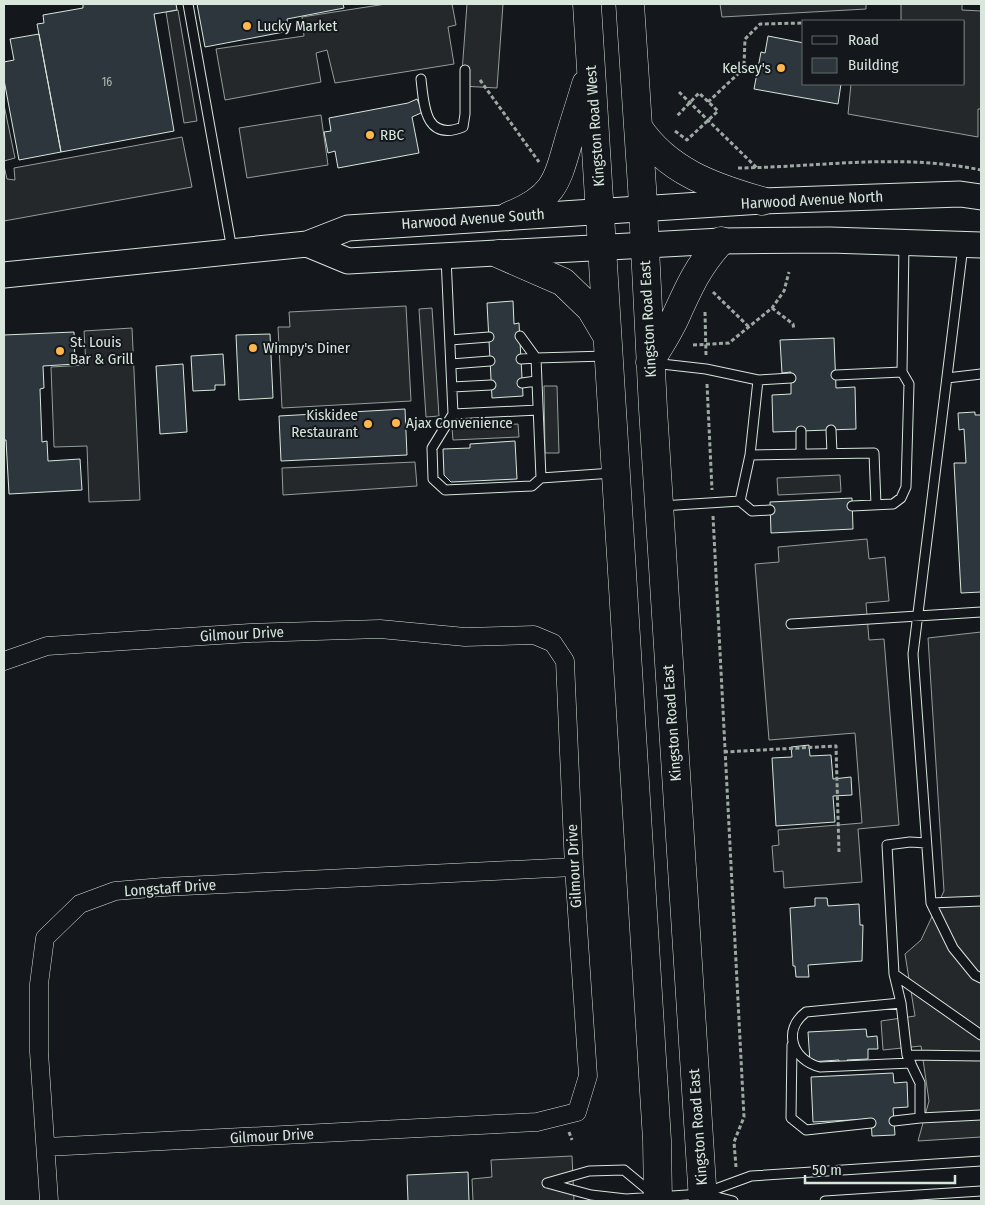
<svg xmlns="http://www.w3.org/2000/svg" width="985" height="1205" viewBox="0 0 985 1205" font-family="'Fira Sans Condensed',sans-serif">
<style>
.parking{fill:#24282b;stroke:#939e99}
.building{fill:#2c363c;stroke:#d8e6dc}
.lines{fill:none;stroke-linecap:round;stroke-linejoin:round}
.service-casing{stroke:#d8e6dc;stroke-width:11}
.minor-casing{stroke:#d8e6dc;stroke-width:19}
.secondary-casing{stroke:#d8e6dc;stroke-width:27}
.primary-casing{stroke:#d8e6dc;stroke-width:29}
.path{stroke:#9da8a2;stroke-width:3;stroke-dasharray:4 2.5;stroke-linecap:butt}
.service{stroke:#14181c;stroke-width:9}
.minor{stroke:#14181c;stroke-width:18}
.secondary{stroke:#14181c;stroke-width:25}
.primary{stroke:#14181c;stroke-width:28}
.poi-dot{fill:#ffb74d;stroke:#14181c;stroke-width:2}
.labels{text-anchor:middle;stroke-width:4;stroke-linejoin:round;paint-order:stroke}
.number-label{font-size:12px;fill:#adbab4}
.poi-label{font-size:15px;fill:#d8e6dc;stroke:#14181c;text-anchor:start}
.street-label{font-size:15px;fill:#d8e6dc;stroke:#14181c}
</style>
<rect width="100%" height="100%" fill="#14181c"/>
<path class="parking" d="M386,4H452L456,25L448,27L454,64L335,83L327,50L316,53L321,82L225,100L216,49L304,36L302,17Z
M467,4H503L497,88L461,86Z
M720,4H866V9L722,17Z
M901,4H962V10L981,11V109H978V137L848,114L851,84H964V21H901Z
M178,10L197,121L184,123L166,12Z
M4,105L15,158L4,161Z
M321,115L328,165L247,178L239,128Z
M182,137L192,187L4,221V166L7,179L15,180L14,168Z
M406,306L411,401L282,408L278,327H290L289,312Z
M432,308L439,416L426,417L419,309Z
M132,328L140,500L89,502L87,446L54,447L51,367L86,365L84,331Z
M544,386H557L559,453H545Z
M518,424L519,437L453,440L452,428Z
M415,462L417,486L283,495L282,468Z
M840,475L841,492L778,495L777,478Z
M867,539L869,559L885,557L889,601L866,603L869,640L884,639L899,825L858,829L862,882L784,888L783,871L774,872L772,846L779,845L778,830L862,823L855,733L769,740L755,564L779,562L778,547Z
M981,632V1137L918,1141L929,1101L921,1046L883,1050L881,1021L915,1016L905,954L921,940L944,891L928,638Z
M572,1156L574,1201H473L472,1179L492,1177L491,1160Z"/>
<path class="building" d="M83,4H176L177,10L154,14L174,131L61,152L37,24L44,23L43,15L83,8Z
M197,4H343L344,8L287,19L289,31L205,47Z
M39,34L61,152L19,160L4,80V62L14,60L10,39Z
M768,36L804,43V84H841L838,104L754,89L761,52L765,53Z
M417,99L423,112L412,117L419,153L338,168L335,151L328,153L324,132L331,131L329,118L408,103Z
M513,301L514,324L519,323L523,396L492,398L487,303Z
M74,332L75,364L43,366L44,388L40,389L42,442L47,441L48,461L80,459L82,490L9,494L6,440H4V335Z
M270,334L273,398L239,400L236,335Z
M834,338L836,388L855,387L856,429L773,432L772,395L791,394V372L782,373L780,340Z
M223,354L225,385H215V390L193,391L191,356Z
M183,364L187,432L160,434L156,366Z
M405,409L407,455L281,461L279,416Z
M975,412V415H981V592L961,593L954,463H966L964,429L959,430L958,413Z
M515,441L517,479L451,482L444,475L443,449L470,448V444Z
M852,498L853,529L771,533L770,502Z
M809,745L810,756L831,755L833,779L851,777L852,795L833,796L835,822L776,826L772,758L792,757L791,747Z
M815,898H827L828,906L859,904L860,925H863L862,961L808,965L809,977H796L795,966H793L790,908L815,906Z
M866,1029L867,1037L877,1036L878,1049H868V1059L847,1060L848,1063L839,1064V1060L810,1062L808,1032Z
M893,1073L894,1083L907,1082L908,1107L893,1108L895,1135L872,1136L871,1119L813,1122L811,1077Z
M468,1172L469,1201H408L407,1175Z"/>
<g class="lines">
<g class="service-casing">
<path id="service" d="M188,4L232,250
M421,79C424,106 425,142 463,127L465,114V70
M963,246L913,654L931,903L953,948L975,975L981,978
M446,257L453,414L538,410
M520,336L536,358
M450,340L489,337
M606,356L536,358L541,478L613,473
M521,359L536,358
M653,363L706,369L758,380L750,455
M451,364L490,361
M836,375L902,372
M947,378L981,374
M758,380L791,378
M522,383L536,381
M452,387L491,385
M453,414L432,448L433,479L445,490L532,486L541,478
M831,430L832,453
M801,431V454
M740,501L752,511L770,510
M661,506L740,501L750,455L874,453L876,505
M852,506L893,504L901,498L906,487L909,384L902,372L904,245
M791,624L981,612
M926,843L910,842L887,845L894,974L901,1003L907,1055L981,1056
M931,903L981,901
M894,974L981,1035
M901,1003L806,1012C782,1030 792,1060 820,1067L911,1063
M792,1045L791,1118L806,1130L871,1123
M908,1058L920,1083V1118L981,1115
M894,1121L920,1118
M547,1183L591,1195L626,1199L702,1194L751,1176L981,1161
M547,1183L589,1171L624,1170L653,1194
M705,1194L733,1201
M825,1201L981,1191"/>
</g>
<g class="minor-casing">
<path id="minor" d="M4,661L47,646L250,633L380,629L465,637L534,635L553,643L565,661L574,867L588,1076L577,1112L537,1122L46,1147
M49,1201L39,1052V984L45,938L80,904L115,891L163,887L574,867"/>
</g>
<g class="secondary-casing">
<path id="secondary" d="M307,244L348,261L721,241L830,240L981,245
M4,275L307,244L348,228L762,201L960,194L981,197"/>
</g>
<g class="primary-casing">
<path id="primary" d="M587,4L657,1140L658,1201
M630,4L642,187L653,409L703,1201
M638,127C667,171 713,187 762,201
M509,216C556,197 557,181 570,136C575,119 581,101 586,84
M499,254L563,282L591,309L607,336
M650,362C658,348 668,333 675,318C689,287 698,266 721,241"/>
</g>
<path class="path" d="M480,80L539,162
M679,92L757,168
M708,102L740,72L744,65L745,39L760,24L804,23
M675,131L687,140L718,111L699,93L677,116
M738,168C821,167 899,153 981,170
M713,292L749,327
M772,308L793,324L794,330
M705,312L706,355
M693,345L729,343L772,308L784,291L789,272
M707,384L712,490
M713,516L744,1117L734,1142L736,1167
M724,752L836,746L839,852
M569,1132L572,1140"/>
<use href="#service" class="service"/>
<use href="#minor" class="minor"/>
<use href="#secondary" class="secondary"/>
<use href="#primary" class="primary"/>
</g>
<g class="poi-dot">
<circle cx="247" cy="26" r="5"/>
<circle cx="781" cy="68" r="5"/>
<circle cx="370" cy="135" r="5"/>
<circle cx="253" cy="348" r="5"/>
<circle cx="60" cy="351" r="5"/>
<circle cx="396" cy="423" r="5"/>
<circle cx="368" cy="424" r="5"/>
</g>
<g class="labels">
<g class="number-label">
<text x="107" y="86">16</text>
</g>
<g class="poi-label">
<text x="257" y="31">Lucky Market</text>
<text x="771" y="73" text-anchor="end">Kelsey's</text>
<text x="380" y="140">RBC</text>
<text x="70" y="347">St. Louis<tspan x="70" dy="17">Bar &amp; Grill</tspan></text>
<text x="263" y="353">Wimpy's Diner</text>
<text x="358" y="420" text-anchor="end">Kiskidee<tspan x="358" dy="17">Restaurant</tspan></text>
<text x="406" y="428">Ajax Convenience</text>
</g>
<g class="street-label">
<text transform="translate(595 126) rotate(-94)" y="5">Kingston Road West</text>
<text transform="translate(812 200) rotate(-3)" y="5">Harwood Avenue North</text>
<text transform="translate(473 219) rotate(-4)" y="5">Harwood Avenue South</text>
<text transform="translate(648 319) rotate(-93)" y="5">Kingston Road East</text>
<text transform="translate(242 634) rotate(-3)" y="5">Gilmour Drive</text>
<text transform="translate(672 723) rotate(-94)" y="5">Kingston Road East</text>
<text transform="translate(574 866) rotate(-93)" y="5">Gilmour Drive</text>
<text transform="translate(170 888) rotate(-4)" y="5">Longstaff Drive</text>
<text transform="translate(698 1127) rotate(-94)" y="5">Kingston Road East</text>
<text transform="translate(272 1136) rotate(-3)" y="5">Gilmour Drive</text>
</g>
</g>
<rect width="985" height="1205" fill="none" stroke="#d8e6dc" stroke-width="10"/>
<rect x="802" y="20" width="162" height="65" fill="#14181c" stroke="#626a69"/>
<rect x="812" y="36" width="25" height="8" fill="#14181c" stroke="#626a69"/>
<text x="848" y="45" font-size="15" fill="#d8e6dc">Road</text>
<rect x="812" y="58" width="25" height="15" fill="#2c363c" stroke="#626a69"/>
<text x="848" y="70" font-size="15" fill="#d8e6dc">Building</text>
<path d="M805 1175v8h150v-8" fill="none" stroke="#d8e6dc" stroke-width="2.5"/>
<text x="812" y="1175" font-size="15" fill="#d8e6dc" stroke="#14181c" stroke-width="4" paint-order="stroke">50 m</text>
</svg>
